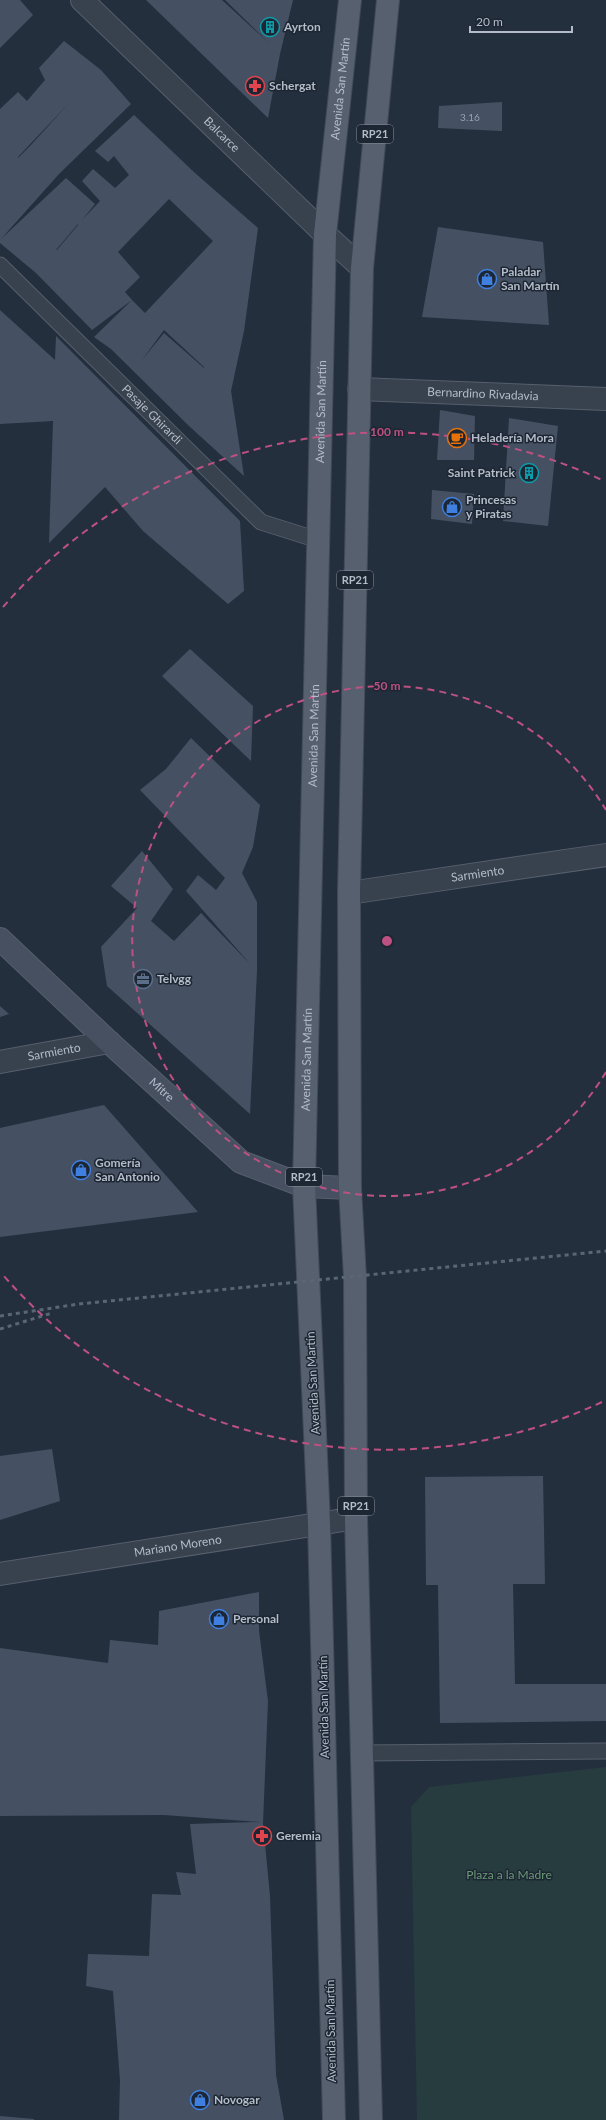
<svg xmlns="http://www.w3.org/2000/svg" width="606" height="2120" viewBox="0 0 606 2120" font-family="Lato,sans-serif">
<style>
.green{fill:#263c3f}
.building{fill:#455162;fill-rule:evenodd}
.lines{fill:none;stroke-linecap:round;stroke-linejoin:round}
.lane-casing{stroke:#565f6c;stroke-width:17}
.street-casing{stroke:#565f6c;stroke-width:24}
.secondary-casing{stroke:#565f6c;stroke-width:24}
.primary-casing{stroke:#414a57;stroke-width:24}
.lane{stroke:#38414e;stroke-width:15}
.street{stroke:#38414e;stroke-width:22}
.secondary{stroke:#465061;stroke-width:22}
.primary{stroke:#56606e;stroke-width:22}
.rail{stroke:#5a6575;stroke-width:3;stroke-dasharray:4 4;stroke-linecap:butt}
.ring{fill:none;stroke:#bd5182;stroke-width:2;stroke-dasharray:7 5}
.labels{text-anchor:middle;stroke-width:3;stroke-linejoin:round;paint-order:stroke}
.number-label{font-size:10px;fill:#98a1af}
.shield{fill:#1d2633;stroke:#878f9c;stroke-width:1}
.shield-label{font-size:11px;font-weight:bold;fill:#b4bcc9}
.poi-label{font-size:12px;font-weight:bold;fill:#b4bcc9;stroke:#1d2633;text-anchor:start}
.street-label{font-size:12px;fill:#b4bcc9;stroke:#1d2633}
.park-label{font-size:12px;fill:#6b9a76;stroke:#1d2633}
.centre{fill:#bd5182;stroke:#1d2633;stroke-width:2}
.ring-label{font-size:12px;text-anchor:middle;font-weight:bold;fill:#bd5182;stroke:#1d2633;stroke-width:3;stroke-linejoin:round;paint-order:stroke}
</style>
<rect width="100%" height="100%" fill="#242f3e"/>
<path class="green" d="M606,1767V2120H417L411,1807L429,1787Z"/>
<path class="building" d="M0,0H20L33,15L0,48Z
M146,0H222L270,44L225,0H293L280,54L268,118Z
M64,41L101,70L131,104L59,174L1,239L66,178L95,204L82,220L100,201L82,181L93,169L115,188L129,175L114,156L108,162L95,151L134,115L195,173L258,228L244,331L231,391L244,476L189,426L111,349L94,337L132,300L145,313L213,241L169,199L118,252L140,277L125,292L132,300L92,330L36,273L0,243V109L18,92L27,101L45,80L39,68ZM69,103L31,145L18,158V157ZM78,224V225L57,250H56ZM164,330L204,367V368L164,333L142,360Z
M502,102V131L438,128L439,106Z
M438,227L543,242L549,325L422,317Z
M0,310L55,360L56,336L240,521L244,591L228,604L143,531L105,487L49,543L53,421L0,424Z
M440,410L475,416L474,460H437Z
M509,418L558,426L548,526L503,521Z
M432,490L474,494L472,524L431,519Z
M190,649L253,706L251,761L162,676Z
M191,738L260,805L253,847L242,873L257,902V971L250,1114L107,986L101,947L137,908L111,886L142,851L173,889L151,921L174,941L201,913L251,965L186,891L198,875L216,890L225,878L140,790L166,769Z
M0,1006L9,1014L0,1017Z
M104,1105L198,1212L0,1237V1128Z
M52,1449L60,1501L0,1520V1456Z
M543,1476L545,1584H513L515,1684H606V1721L440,1723L438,1585H426L425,1477Z
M259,1592V1631L268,1701L263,1823L270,1896L276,2075L284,2120H119L120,2080L113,1991L86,1986L88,1954L149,1956L152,1894L181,1895L176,1872L196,1874L190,1824L260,1822L164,1815L0,1816V1648L108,1663L110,1640L158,1645L159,1611Z
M0,2116L34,2119V2120H0Z"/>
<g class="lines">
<g class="lane-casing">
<g id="lane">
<path id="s1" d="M0,265L261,522L318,540"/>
<path d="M361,1753L606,1751"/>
</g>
</g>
<g class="street-casing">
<g id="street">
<path id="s2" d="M82,0L325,234L362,268"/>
<path id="s3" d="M359,389L606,399"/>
<path id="s4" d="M349,893L606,855"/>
<path id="s5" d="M0,1062L109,1042"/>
<path id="s6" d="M0,1574L356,1518"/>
</g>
</g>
<g class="secondary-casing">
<g id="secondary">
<path id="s7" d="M0,939L109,1042L241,1162L304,1186L350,1188"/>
</g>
</g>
<g class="primary-casing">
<g id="primary">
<path id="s8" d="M334,2120L319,1523L304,1186L325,234L350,0"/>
<path d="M371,2120L356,1518L355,1277L350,1188L349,893L362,268L388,0"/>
</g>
</g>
<use href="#lane" class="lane"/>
<use href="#street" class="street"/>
<use href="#secondary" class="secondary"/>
<use href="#primary" class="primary"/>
<path class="rail" d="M0,1316L79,1304L606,1251
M0,1329L52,1313"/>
</g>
<g class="ring">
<path d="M606 1072A255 255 0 1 1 606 810"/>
<path d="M602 1402A509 509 0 0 1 3 1275M3 607A509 509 0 0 1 602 480"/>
</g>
<defs>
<g id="building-ring" transform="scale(1)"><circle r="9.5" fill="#1d2633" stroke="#0f9aa8" stroke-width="1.5"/><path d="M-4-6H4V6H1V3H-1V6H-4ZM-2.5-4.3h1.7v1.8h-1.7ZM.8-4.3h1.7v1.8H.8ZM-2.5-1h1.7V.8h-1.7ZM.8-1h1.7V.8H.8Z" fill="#0f9aa8"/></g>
<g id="pharmacy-ring" transform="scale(1)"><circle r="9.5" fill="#1d2633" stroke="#e0444e" stroke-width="1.5"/><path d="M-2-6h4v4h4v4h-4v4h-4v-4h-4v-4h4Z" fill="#e0444e"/></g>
<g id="shop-ring" transform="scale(1)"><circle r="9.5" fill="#1d2633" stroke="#3f7fe0" stroke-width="1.5"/><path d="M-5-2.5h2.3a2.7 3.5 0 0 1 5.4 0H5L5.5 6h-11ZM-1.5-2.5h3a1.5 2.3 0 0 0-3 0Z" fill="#3f7fe0"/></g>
<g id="cafe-ring" transform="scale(1)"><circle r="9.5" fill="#1d2633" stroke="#e8710a" stroke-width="1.5"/><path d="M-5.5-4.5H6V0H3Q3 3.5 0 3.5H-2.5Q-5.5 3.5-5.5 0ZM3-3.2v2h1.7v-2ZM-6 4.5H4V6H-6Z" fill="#e8710a"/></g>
<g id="office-ring" transform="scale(1)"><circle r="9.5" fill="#1d2633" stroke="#5c6f8a" stroke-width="1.5"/><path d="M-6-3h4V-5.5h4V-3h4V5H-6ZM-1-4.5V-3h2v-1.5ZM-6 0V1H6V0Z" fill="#5c6f8a"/></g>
</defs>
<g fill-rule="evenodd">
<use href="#building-ring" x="270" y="27"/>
<use href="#pharmacy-ring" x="255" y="86"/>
<use href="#shop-ring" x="487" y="279"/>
<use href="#cafe-ring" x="457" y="438"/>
<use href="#building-ring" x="529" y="473"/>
<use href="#shop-ring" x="452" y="507"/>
<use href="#office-ring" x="143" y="979"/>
<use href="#shop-ring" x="81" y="1170"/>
<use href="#shop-ring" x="219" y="1619"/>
<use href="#pharmacy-ring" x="262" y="1836"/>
<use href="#shop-ring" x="200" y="2100"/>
</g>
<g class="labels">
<g class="number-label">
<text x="470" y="121">3.16</text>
</g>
<g class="shield">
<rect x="357" y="125" width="36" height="18" rx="3"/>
<rect x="337" y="571" width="36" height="18" rx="3"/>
<rect x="286" y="1168" width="36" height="18" rx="3"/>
<rect x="338" y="1497" width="36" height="18" rx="3"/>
</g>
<g class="shield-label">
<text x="375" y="138">RP21</text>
<text x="355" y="584">RP21</text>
<text x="304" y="1181">RP21</text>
<text x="356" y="1510">RP21</text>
</g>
<g class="poi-label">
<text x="284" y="31">Ayrton</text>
<text x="269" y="90">Schergat</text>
<text x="501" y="276">Paladar<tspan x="501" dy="14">San Martín</tspan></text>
<text x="471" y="442">Heladería Mora</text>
<text x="515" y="477" text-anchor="end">Saint Patrick</text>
<text x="466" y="504">Princesas<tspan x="466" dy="14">y Piratas</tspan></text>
<text x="157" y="983">Telvgg</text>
<text x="95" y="1167">Gomería<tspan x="95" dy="14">San Antonio</tspan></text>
<text x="233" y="1623">Personal</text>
<text x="276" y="1840">Geremia</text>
<text x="214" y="2104">Novogar</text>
</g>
<g class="street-label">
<text dy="4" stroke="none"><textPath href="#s8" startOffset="2033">Avenida San Martín</textPath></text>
<text dy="4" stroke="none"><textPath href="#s2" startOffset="194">Balcarce</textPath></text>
<text dy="4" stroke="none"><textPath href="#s3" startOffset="124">Bernardino Rivadavia</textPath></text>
<text dy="4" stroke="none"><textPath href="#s8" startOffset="1709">Avenida San Martín</textPath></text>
<text dy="4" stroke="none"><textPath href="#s1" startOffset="213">Pasaje Ghirardi</textPath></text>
<text dy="4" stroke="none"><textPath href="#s8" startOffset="1385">Avenida San Martín</textPath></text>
<text dy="4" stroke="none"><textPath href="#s4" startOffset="130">Sarmiento</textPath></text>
<text dy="4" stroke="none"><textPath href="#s5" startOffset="55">Sarmiento</textPath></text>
<text dy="4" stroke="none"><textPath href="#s8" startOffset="1061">Avenida San Martín</textPath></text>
<text dy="4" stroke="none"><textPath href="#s7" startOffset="221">Mitre</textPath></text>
<text transform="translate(313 1383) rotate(-93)" y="4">Avenida San Martín</text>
<text dy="4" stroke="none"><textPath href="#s6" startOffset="180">Mariano Moreno</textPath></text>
<text transform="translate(324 1707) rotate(-91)" y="4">Avenida San Martín</text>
<text transform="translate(331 2031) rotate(-91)" y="4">Avenida San Martín</text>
</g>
<g class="park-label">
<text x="509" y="1879">Plaza a la Madre</text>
</g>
</g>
<circle cx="387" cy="941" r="6" class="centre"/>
<g class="ring-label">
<text x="387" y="436">100 m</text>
<text x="387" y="690">50 m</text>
</g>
<path d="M470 26v6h102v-6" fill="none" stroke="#b4bcc9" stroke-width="2"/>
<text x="476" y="26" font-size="12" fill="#b4bcc9" stroke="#1d2633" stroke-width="3" paint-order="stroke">20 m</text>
</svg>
